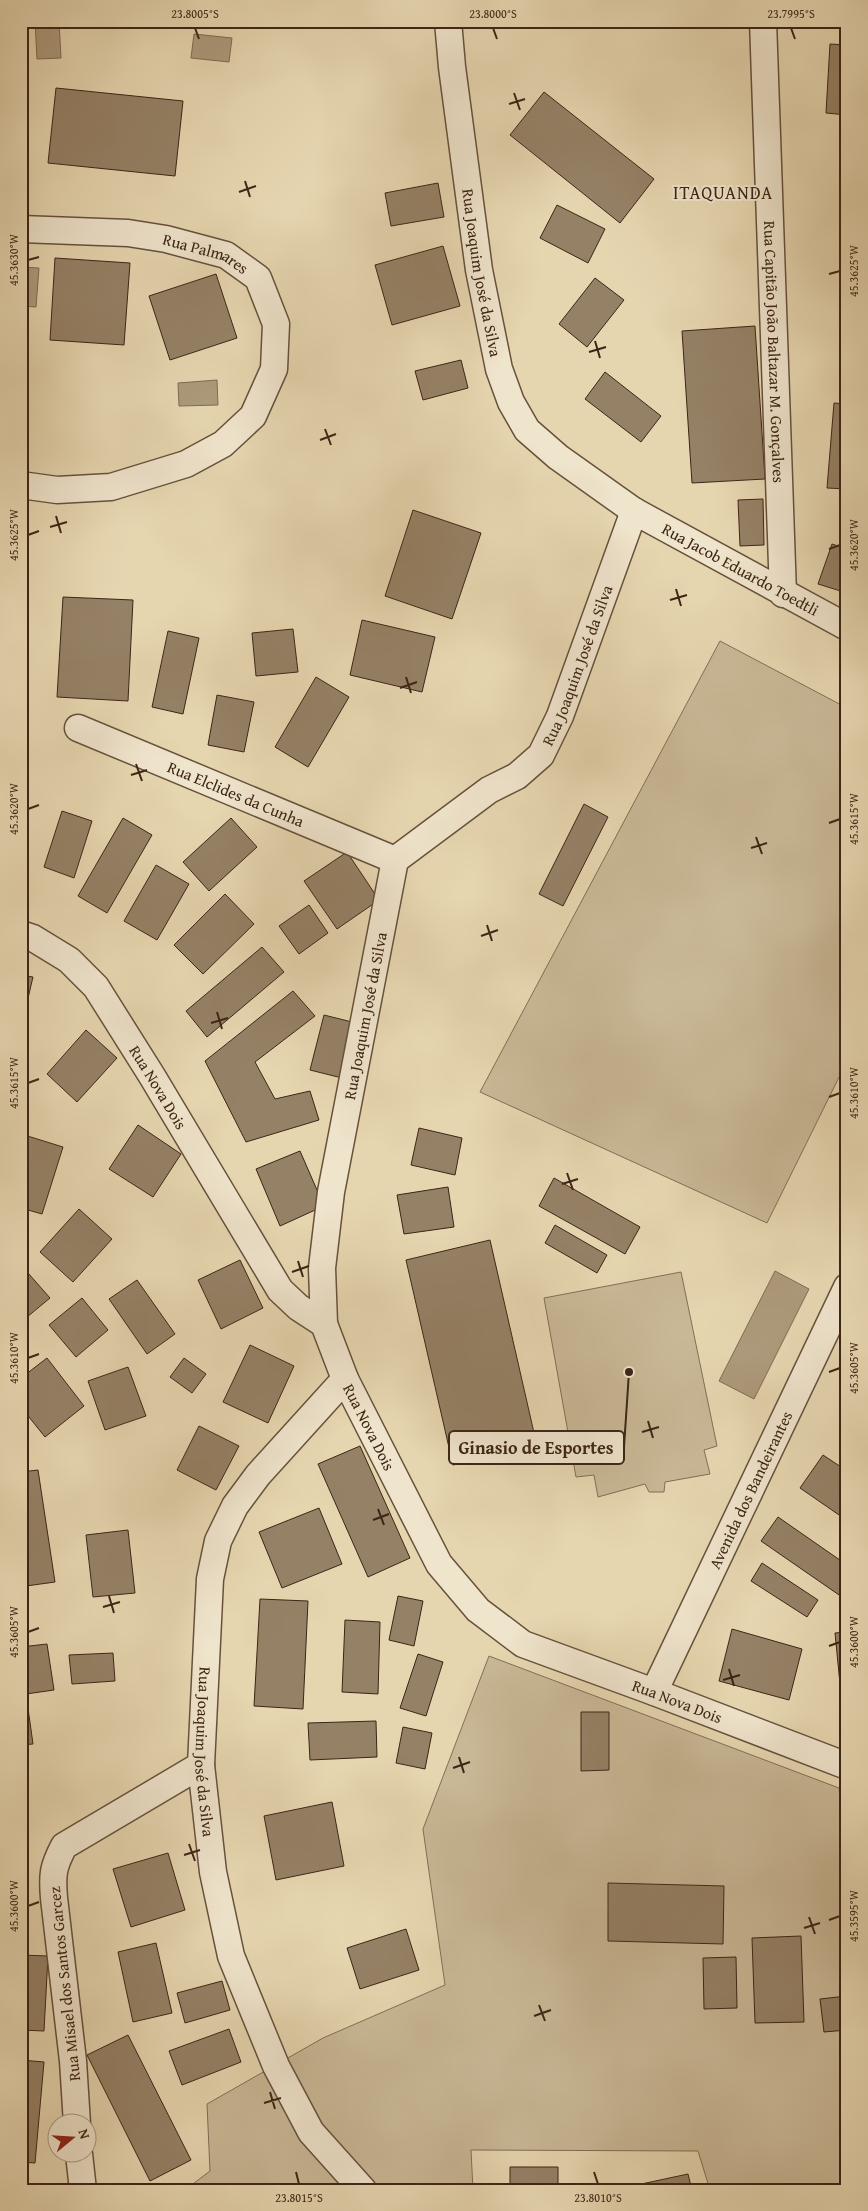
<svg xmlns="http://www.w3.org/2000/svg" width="868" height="2211" viewBox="0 0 868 2211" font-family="'Gentium Book Plus',serif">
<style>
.green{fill:#c9b896;stroke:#836e56}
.water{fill:#ad9a7c;stroke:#806b53}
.building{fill:#958166;stroke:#3d2516}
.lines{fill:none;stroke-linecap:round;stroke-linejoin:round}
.minor-casing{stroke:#67513c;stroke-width:29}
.minor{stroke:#efe4cc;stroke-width:26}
.ticks{fill:none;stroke:#3d2516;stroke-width:2}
.labels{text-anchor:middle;stroke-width:4;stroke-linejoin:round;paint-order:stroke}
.street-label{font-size:16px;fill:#3d2516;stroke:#efe4cc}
.neighbourhood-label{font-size:18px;letter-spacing:1px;fill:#3d2516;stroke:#efe4cc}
.leader{fill:none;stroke:#3d2516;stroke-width:2}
.callout-dot{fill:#3d2516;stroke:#efe4cc;stroke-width:2}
.callout{fill:#efe4cc;stroke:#3d2516;stroke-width:2}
.callout-label{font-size:18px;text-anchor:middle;font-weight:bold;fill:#3d2516}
.neatline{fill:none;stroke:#3d2516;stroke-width:2}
.ticks-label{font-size:12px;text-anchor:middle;fill:#3d2516}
</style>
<rect width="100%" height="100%" fill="#e6d6b0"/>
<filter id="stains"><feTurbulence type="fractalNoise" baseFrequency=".004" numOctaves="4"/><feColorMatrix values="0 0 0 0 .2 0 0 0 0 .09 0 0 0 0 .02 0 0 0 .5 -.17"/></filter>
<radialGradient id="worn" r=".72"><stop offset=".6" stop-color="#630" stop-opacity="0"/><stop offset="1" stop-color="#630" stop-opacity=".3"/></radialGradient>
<path class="green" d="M720,641L847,708V1061L767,1223L480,1092Z
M681,1272L717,1446L704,1450L710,1474L665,1482L664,1492H649L645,1484L598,1497L594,1475L576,1477L544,1298Z
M489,1656L839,1788L847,1859V2190H710L698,2151L471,2150L473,2190H185L210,2171L207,2104L323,2038L445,1985L423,1829Z"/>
<path class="water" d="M35,21H59L61,58L37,59Z
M194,34L232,38L229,62L191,58Z
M21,267L39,268L36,307L21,306Z
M217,380L218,405L179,406L178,383Z
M775,1271L809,1289L754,1399L719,1381Z"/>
<path class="building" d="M830,44L847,45V115L826,113Z
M56,88L183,101L175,176L48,163Z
M544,92L654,179L620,223L510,135Z
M438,183L444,217L391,226L385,193Z
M557,205L605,229L588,263L540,238Z
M443,246L460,306L392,325L375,265Z
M55,258L130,263L124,345L50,340Z
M216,274L237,338L170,360L149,296Z
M595,278L624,300L587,347L559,324Z
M755,326L765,479L692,483L682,331Z
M461,360L468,388L423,400L415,371Z
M605,372L661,416L641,442L585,399Z
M834,403L847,404V489L827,488Z
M763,499L764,545L740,546L738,500Z
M413,510L481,533L452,619L385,596Z
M832,544L847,549V593L818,584Z
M63,597L133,600L128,701L57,697Z
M362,620L435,637L422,692L350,675Z
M293,629L298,672L256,676L252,633Z
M168,631L199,638L183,714L152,707Z
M316,677L349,697L308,767L275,747Z
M217,695L254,702L244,752L208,745Z
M584,804L608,817L563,906L539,894Z
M62,811L92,821L74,878L44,867Z
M123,818L152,835L107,913L78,896Z
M231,818L257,847L209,891L183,862Z
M347,852L379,900L337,929L304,881Z
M156,865L189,884L157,940L124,921Z
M225,894L254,924L203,974L174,945Z
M309,905L328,933L299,954L279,926Z
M262,947L284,972L207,1037L186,1011Z
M21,975L33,977L21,1028Z
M293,991L315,1016L255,1062L275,1099L310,1091L319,1120L246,1142L205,1061Z
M324,1015L356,1023L342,1078L310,1070Z
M86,1030L117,1058L77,1102L47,1074Z
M138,1125L181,1154L153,1197L109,1169Z
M419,1128L462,1138L455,1175L411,1165Z
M21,1134L63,1147L42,1214L21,1208Z
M300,1151L324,1206L280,1226L256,1169Z
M554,1178L640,1227L625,1254L539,1206Z
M448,1187L454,1227L404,1234L397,1195Z
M79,1209L112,1239L73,1282L40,1252Z
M555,1225L607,1255L597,1273L545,1243Z
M490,1240L537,1446L453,1465L406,1260Z
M240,1260L263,1308L221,1329L198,1280Z
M21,1265L50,1298L21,1322Z
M137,1280L175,1334L147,1354L109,1299Z
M82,1298L108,1330L76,1357L49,1325Z
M250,1345L294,1366L268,1423L223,1402Z
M47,1358L84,1406L45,1437L21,1407V1378Z
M184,1358L206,1374L192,1393L170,1377Z
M128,1367L146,1416L105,1430L88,1381Z
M199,1426L239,1446L216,1490L177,1470Z
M360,1446L410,1558L368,1577L318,1464Z
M823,1455L847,1471V1510L842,1517L800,1488Z
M38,1470L55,1582L26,1586L21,1555V1472Z
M319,1508L342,1564L282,1588L259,1532Z
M778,1517L847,1565V1590L842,1597L761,1541Z
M128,1530L135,1593L93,1597L86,1535Z
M762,1563L818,1600L807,1617L751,1581Z
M398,1596L423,1601L414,1646L389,1640Z
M260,1599L308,1601L303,1709L254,1706Z
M345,1620L380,1622L378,1694L342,1692Z
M732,1629L802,1649L789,1700L719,1681Z
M847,1632V1693L841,1694L835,1633Z
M47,1644L54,1690L26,1694L21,1647Z
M113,1653L115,1681L72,1684L69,1655Z
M418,1654L443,1662L426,1716L400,1708Z
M21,1694H26L33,1744L21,1745Z
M581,1712H609V1770L581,1771Z
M376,1721L377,1757L310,1760L308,1723Z
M403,1727L432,1733L425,1769L396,1763Z
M332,1802L344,1866L276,1880L264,1816Z
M168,1853L185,1910L131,1927L113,1869Z
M608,1883L724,1886L723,1944L608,1941Z
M406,1929L419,1970L360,1989L347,1948Z
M801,1936L804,2022L755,2023L752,1938Z
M156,1943L172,2013L133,2022L118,1952Z
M21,1955L48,1956L44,2031L21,2030Z
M736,1957L737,2008L704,2009L703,1958Z
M222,1981L230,2010L185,2023L177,1993Z
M847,1996V2030L824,2032L820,1999Z
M229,2029L241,2062L182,2085L169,2051Z
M128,2035L191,2160L150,2181L87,2055Z
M21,2060L44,2062L35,2163L21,2162Z
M510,2167H558V2190H510Z
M688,2174L692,2190H619L618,2189Z"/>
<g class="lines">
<g class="minor-casing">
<g id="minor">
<path id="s1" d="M448,21L452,67L479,270L499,369L511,402L527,430L558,457L634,511L847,627"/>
<path id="s2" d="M763,21L783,594"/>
<path id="s3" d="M21,229L128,233L166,239L226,255L258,278L276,324L274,369L253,416L223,444L186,464L111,487L57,490L21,485"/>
<path id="s4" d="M78,728L395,860"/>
<path id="s5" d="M21,934L33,938L69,960L96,987L152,1076L280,1290L298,1307L324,1324L345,1379L439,1564L478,1610L523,1644L654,1692L847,1766"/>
<path id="s6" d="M324,1324L322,1268L331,1192L395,860L489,790L517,776L541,755L560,716L634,511"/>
<path id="s7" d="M345,1379L258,1475L235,1506L218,1541L210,1579L201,1765L213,1872L231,1956L276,2066L311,2132L363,2190"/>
<path id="s8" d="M654,1692L847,1287"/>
<path d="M77,2124L73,2061L54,1898C52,1874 53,1867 64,1846L201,1765"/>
<path d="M79,2154L83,2190"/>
</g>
</g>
<use href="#minor" class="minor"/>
</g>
<path class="ticks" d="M195,28L199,39M493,28L497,39M791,28L795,39M514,93L520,110M509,104L525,99M245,181L250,197M239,192L256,186M28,260L39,257M829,274L840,271M595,341L600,358M589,352L606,347M325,429L331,445M320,440L336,434M56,516L61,533M50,527L67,522M28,535L39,531M829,549L840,545M676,589L681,606M670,600L687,595M406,677L411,693M400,688L417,682M136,764L142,781M131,775L147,770M28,809L39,805M829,823L840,819M756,837L762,854M751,848L767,843M487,925L492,941M481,936L498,930M217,1012L222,1029M211,1023L228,1018M28,1083L39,1079M829,1097L840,1093M567,1173L573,1190M562,1184L578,1179M298,1261L303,1277M292,1272L309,1266M28,1358L39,1354M829,1372L840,1368M648,1421L653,1438M642,1432L659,1427M378,1509L384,1525M373,1520L389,1514M109,1596L114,1613M103,1607L120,1602M28,1632L39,1628M829,1646L840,1642M729,1669L734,1686M723,1680L740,1675M459,1757L464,1773M453,1768L470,1762M189,1844L195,1861M184,1855L200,1850M28,1906L39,1902M809,1917L815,1934M829,1920L840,1916M804,1928L820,1923M539,2005L545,2021M534,2016L551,2010M270,2092L275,2109M264,2103L281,2098M296,2172L299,2184M594,2172L598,2184"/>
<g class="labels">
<g class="street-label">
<text dy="6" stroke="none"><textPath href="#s3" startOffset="188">Rua Palmares</textPath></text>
<text dy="6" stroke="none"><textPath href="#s1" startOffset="254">Rua Joaquim José da Silva</textPath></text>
<text dy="6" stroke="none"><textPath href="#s2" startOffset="331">Rua Capitão João Baltazar M. Gonçalves</textPath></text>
<text dy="6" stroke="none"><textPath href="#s1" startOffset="675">Rua Jacob Eduardo Toedtli</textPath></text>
<text dy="6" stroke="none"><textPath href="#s6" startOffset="748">Rua Joaquim José da Silva</textPath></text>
<text dy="6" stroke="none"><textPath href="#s4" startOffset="171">Rua Elclides da Cunha</textPath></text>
<text dy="6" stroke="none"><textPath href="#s6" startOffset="312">Rua Joaquim José da Silva</textPath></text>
<text dy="6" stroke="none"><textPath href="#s5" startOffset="211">Rua Nova Dois</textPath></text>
<text dy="6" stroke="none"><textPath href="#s5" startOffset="616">Rua Nova Dois</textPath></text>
<text dy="6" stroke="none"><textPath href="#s8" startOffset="224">Avenida dos Bandeirantes</textPath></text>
<text dy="6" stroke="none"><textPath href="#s5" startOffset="1051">Rua Nova Dois</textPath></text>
<text dy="6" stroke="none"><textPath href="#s7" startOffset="419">Rua Joaquim José da Silva</textPath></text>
<text transform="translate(64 1984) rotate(-96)" y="6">Rua Misael dos Santos Garcez</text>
</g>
<g class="neighbourhood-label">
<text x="723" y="199">ITAQUANDA</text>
</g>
</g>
<path class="leader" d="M629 1372L624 1447"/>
<circle class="callout-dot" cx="629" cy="1372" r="5"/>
<rect class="callout" x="449" y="1431" width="175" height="33" rx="5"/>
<g class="callout-label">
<text x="536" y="1454">Ginasio de Esportes</text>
</g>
<rect width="868" height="2211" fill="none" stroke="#e6d6b0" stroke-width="55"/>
<g transform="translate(72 2138) rotate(72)"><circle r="24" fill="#efe4cc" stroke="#a89883"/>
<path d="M0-4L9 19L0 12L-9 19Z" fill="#8f2418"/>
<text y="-8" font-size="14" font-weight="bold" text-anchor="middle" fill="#3d2516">N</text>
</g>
<rect x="28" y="28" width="812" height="2156" class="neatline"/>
<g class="ticks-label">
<text x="195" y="18">23.8005°S</text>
<text x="493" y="18">23.8000°S</text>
<text x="791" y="18">23.7995°S</text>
<text transform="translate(14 260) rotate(-90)" y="4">45.3630°W</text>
<text transform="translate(854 271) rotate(-90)" y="4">45.3625°W</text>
<text transform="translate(14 535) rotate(-90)" y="4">45.3625°W</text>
<text transform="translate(854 545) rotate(-90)" y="4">45.3620°W</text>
<text transform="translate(14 809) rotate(-90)" y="4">45.3620°W</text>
<text transform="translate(854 819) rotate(-90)" y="4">45.3615°W</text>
<text transform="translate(14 1083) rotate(-90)" y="4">45.3615°W</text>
<text transform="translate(854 1093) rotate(-90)" y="4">45.3610°W</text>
<text transform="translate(14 1358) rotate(-90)" y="4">45.3610°W</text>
<text transform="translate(854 1368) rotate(-90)" y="4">45.3605°W</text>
<text transform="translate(14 1632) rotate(-90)" y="4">45.3605°W</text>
<text transform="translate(854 1642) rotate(-90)" y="4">45.3600°W</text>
<text transform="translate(14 1906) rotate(-90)" y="4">45.3600°W</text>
<text transform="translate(854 1916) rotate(-90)" y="4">45.3595°W</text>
<text x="299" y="2202">23.8015°S</text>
<text x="598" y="2202">23.8010°S</text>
</g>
<rect width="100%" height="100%" filter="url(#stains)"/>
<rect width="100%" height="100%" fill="url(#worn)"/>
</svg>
